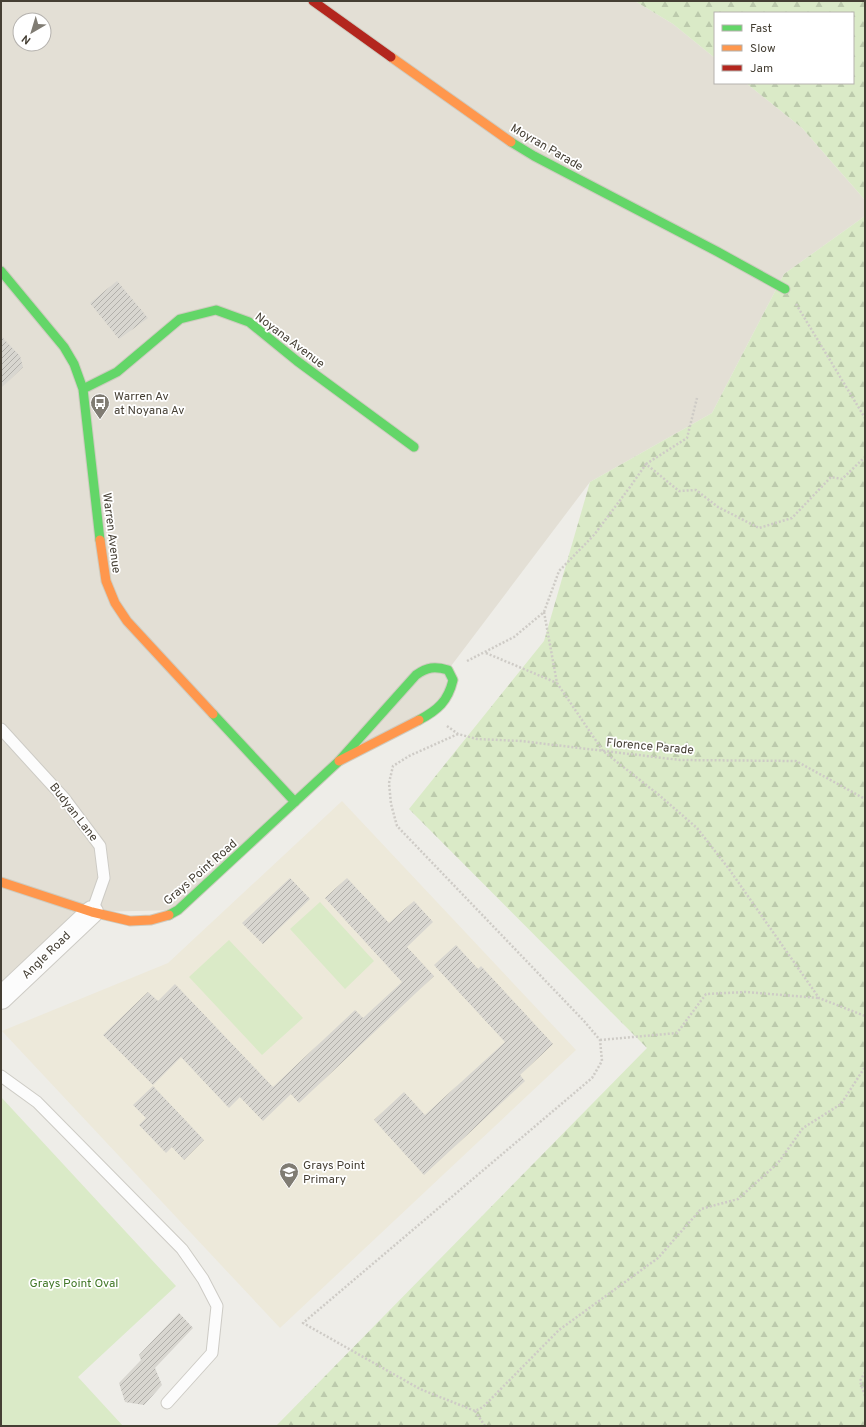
<svg xmlns="http://www.w3.org/2000/svg" width="866" height="1427" viewBox="0 0 866 1427" font-family="Overpass,sans-serif">
<style>
.residential{fill:#e3dfd5;fill-rule:evenodd}
.education{fill:#ede9da}
.green{fill:#daeac7}
.forest{fill:url(#forest-firs)}
.building{fill:url(#building-hatch)}
.lines{fill:none;stroke-linecap:round;stroke-linejoin:round}
.lane-casing{stroke:#cdcbc5;stroke-width:13}
.street-casing{stroke:#cdcbc5;stroke-width:24}
.fast-casing{stroke:#cecbbf;stroke-width:11}
.slow-casing{stroke:#cecbbf;stroke-width:11}
.jam-casing{stroke:#cecbbf;stroke-width:11}
.path{stroke:#cecbc6;stroke-width:2.5;stroke-dasharray:2 2;stroke-linecap:butt}
.lane{stroke:#fcfcfc;stroke-width:11}
.street{stroke:#fcfcfc;stroke-width:22}
.fast{stroke:#63d668;stroke-width:9}
.slow{stroke:#ff974d;stroke-width:9}
.jam{stroke:#b3261e;stroke-width:9}
.labels{text-anchor:middle;stroke-width:3.5;stroke-linejoin:round;paint-order:stroke}
.street-label{font-size:12px;fill:#453f34;stroke:#fff}
.poi-label{font-size:12px;fill:#453f34;stroke:#fff;text-anchor:start}
.park-label{font-size:12px;fill:#417727;stroke:#fff}
</style>
<defs>
<pattern id="forest-firs" width="22" height="20" patternUnits="userSpaceOnUse"><rect width="22" height="20" fill="#daeac7"/><path d="M5 1l3.5 6h-7zM16 11l3.5 6h-7z" fill="#bccaac"/></pattern>
<pattern id="building-hatch" width="6" height="6" patternUnits="userSpaceOnUse"><rect width="6" height="6" fill="#d8d6d0"/><path d="M-1 1l2-2M0 6l6-6M5 7l2-2" fill="none" stroke="#b1afaa"/></pattern>
</defs>
<rect width="100%" height="100%" fill="#eeede8"/>
<path class="residential" d="M1,1H635L673,24L715,58V83H746L802,128L865,200V216L784,274L712,413L590,482L448,670L445,700L339,761L178,910L92,912L1,998ZM20,20H44V44H20Z"/>
<path class="education" d="M342,801L576,1050L280,1328L2,1031L168,963Z"/>
<path class="green" d="M320,902L374,961L345,989L290,929Z
M229,940L303,1018L262,1055L189,977Z
M1,1097L176,1286L78,1377L123,1426H1Z"/>
<path class="forest" d="M635,1H865V200L802,128L746,83H853V13H715V58L673,24Z
M865,216V1426H276L647,1048L409,809L544,641L590,482L712,413L784,274Z"/>
<path class="building" d="M117,281L148,318L119,339L90,303Z
M1,336L20,356L23,367L1,388Z
M290,878L310,899L263,944L242,923Z
M347,878L389,923L414,901L433,922L407,947L434,976L299,1103L291,1094L263,1121L240,1097L229,1108L181,1057L153,1085L103,1035L148,992L158,1001L175,984L273,1087L355,1010L363,1018L402,982L325,898Z
M456,945L478,969L481,966L553,1044L520,1075L525,1081L424,1175L374,1120L404,1092L425,1115L505,1042L434,965Z
M153,1086L204,1140L184,1160L172,1147L166,1153L139,1125L146,1118L133,1105Z
M179,1313L193,1328L155,1368L162,1385L144,1405L125,1402L119,1383L141,1360L139,1355Z"/>
<g class="lines">
<g class="lane-casing">
<path id="lane" d="M1,729L64,798L100,846L104,878L92,912
M1,1076L37,1102L182,1249L203,1279L217,1306L212,1353L167,1403"/>
</g>
<g class="street-casing">
<path id="street" d="M1,998L92,912"/>
</g>
<g class="fast-casing">
<path id="fast" d="M511,142L534,156L718,252L785,289
M1,271L64,347L74,364L83,389L100,540
M83,389L117,372L180,319L216,310L249,322L297,361L414,447
M213,714L295,802
M169,915L178,910L339,761L416,675C427,667 435,666 448,670L453,680C448,701 438,710 419,720"/>
</g>
<g class="slow-casing">
<path id="slow" d="M391,57L511,142
M100,540L106,581L115,603L127,621L213,714
M339,761L419,720
M1,882L92,912L130,921L151,920L169,915"/>
</g>
<g class="jam-casing">
<path id="jam" d="M313,1L391,57"/>
</g>
<path class="path" d="M796,304L865,418
M646,464L687,438L697,398
M544,612L557,683L603,751L659,795L697,828L729,869L819,998L865,1016
M486,653L557,683
M467,661L514,637L544,612L559,571L594,535L630,487L646,464L679,491L696,490L718,507L759,528L792,518L831,477L842,479L865,457
M447,726L458,734L477,739L521,741L680,760L796,761L865,799
M458,734L409,756L393,766L389,783L391,804L397,826L584,1021L600,1040L602,1061L592,1078L303,1323L420,1389L475,1411L483,1407L559,1330L658,1258L701,1209L738,1199L778,1163L803,1128L841,1104L865,1067
M600,1040L677,1033L706,994L746,992L819,998
M865,1372L860,1381L865,1396
M475,1411L485,1426"/>
<use href="#lane" class="lane"/>
<use href="#street" class="street"/>
<use href="#fast" class="fast"/>
<use href="#slow" class="slow"/>
<use href="#jam" class="jam"/>
</g>
<defs>
<g id="bus-pin" transform="scale(1)"><path d="M0 17L-7.5 6A9.5 9.5 0 1 1 7.5 6Z" fill="#807c73" stroke="#fff"/><path d="M-5-6H5V4H4V6H2V4H-2V6H-4V4H-5ZM-3.5-4V0h7V-4ZM-3.5 1.2v1.5H-2V1.2ZM2 1.2v1.5H3.5V1.2Z" fill="#fff"/></g>
<g id="school-pin" transform="scale(1)"><path d="M0 17L-7.5 6A9.5 9.5 0 1 1 7.5 6Z" fill="#807c73" stroke="#fff"/><path d="M0-5L7-2L0 1L-7-2ZM-4 1L0 2.5L4 1V4Q0 6-4 4Z" fill="#fff"/></g>
</defs>
<g fill-rule="evenodd">
<use href="#bus-pin" x="100" y="403"/>
<use href="#school-pin" x="289" y="1172"/>
</g>
<g class="labels">
<g class="street-label">
<text transform="translate(547 147) rotate(30)" y="4">Moyran Parade</text>
<text transform="translate(290 340) rotate(37)" y="4">Noyana Avenue</text>
<text transform="translate(112 533) rotate(83)" y="4">Warren Avenue</text>
<text transform="translate(650 746) rotate(5)" y="4">Florence Parade</text>
<text transform="translate(74 812) rotate(52)" y="4">Budyan Lane</text>
<text transform="translate(200 872) rotate(-41)" y="4">Grays Point Road</text>
<text transform="translate(46 955) rotate(-44)" y="4">Angle Road</text>
</g>
<g class="poi-label">
<text x="114" y="400">Warren Av<tspan x="114" dy="14">at Noyana Av</tspan></text>
<text x="303" y="1169">Grays Point<tspan x="303" dy="14">Primary</tspan></text>
</g>
<g class="park-label">
<text x="74" y="1287">Grays Point Oval</text>
</g>
</g>
<rect width="866" height="1427" fill="none" stroke="#453f34" stroke-width="4"/>
<rect x="714" y="12" width="140" height="72" fill="#ffffff" stroke="#b5b2ae"/>
<rect x="722" y="25" width="20" height="6" fill="#63d668" stroke="#b5b2ae"/>
<text x="750" y="32" font-size="12" fill="#453f34">Fast</text>
<rect x="722" y="45" width="20" height="6" fill="#ff974d" stroke="#b5b2ae"/>
<text x="750" y="52" font-size="12" fill="#453f34">Slow</text>
<rect x="722" y="65" width="20" height="6" fill="#b3261e" stroke="#b5b2ae"/>
<text x="750" y="72" font-size="12" fill="#453f34">Jam</text>
<g transform="translate(32 32) rotate(218)"><circle r="19" fill="#ffffff" stroke="#b5b2ae"/>
<path d="M0-3L7 15L0 10L-7 15Z" fill="#807c73"/>
<text y="-6" font-size="11" font-weight="bold" text-anchor="middle" fill="#453f34">N</text>
</g>
</svg>
